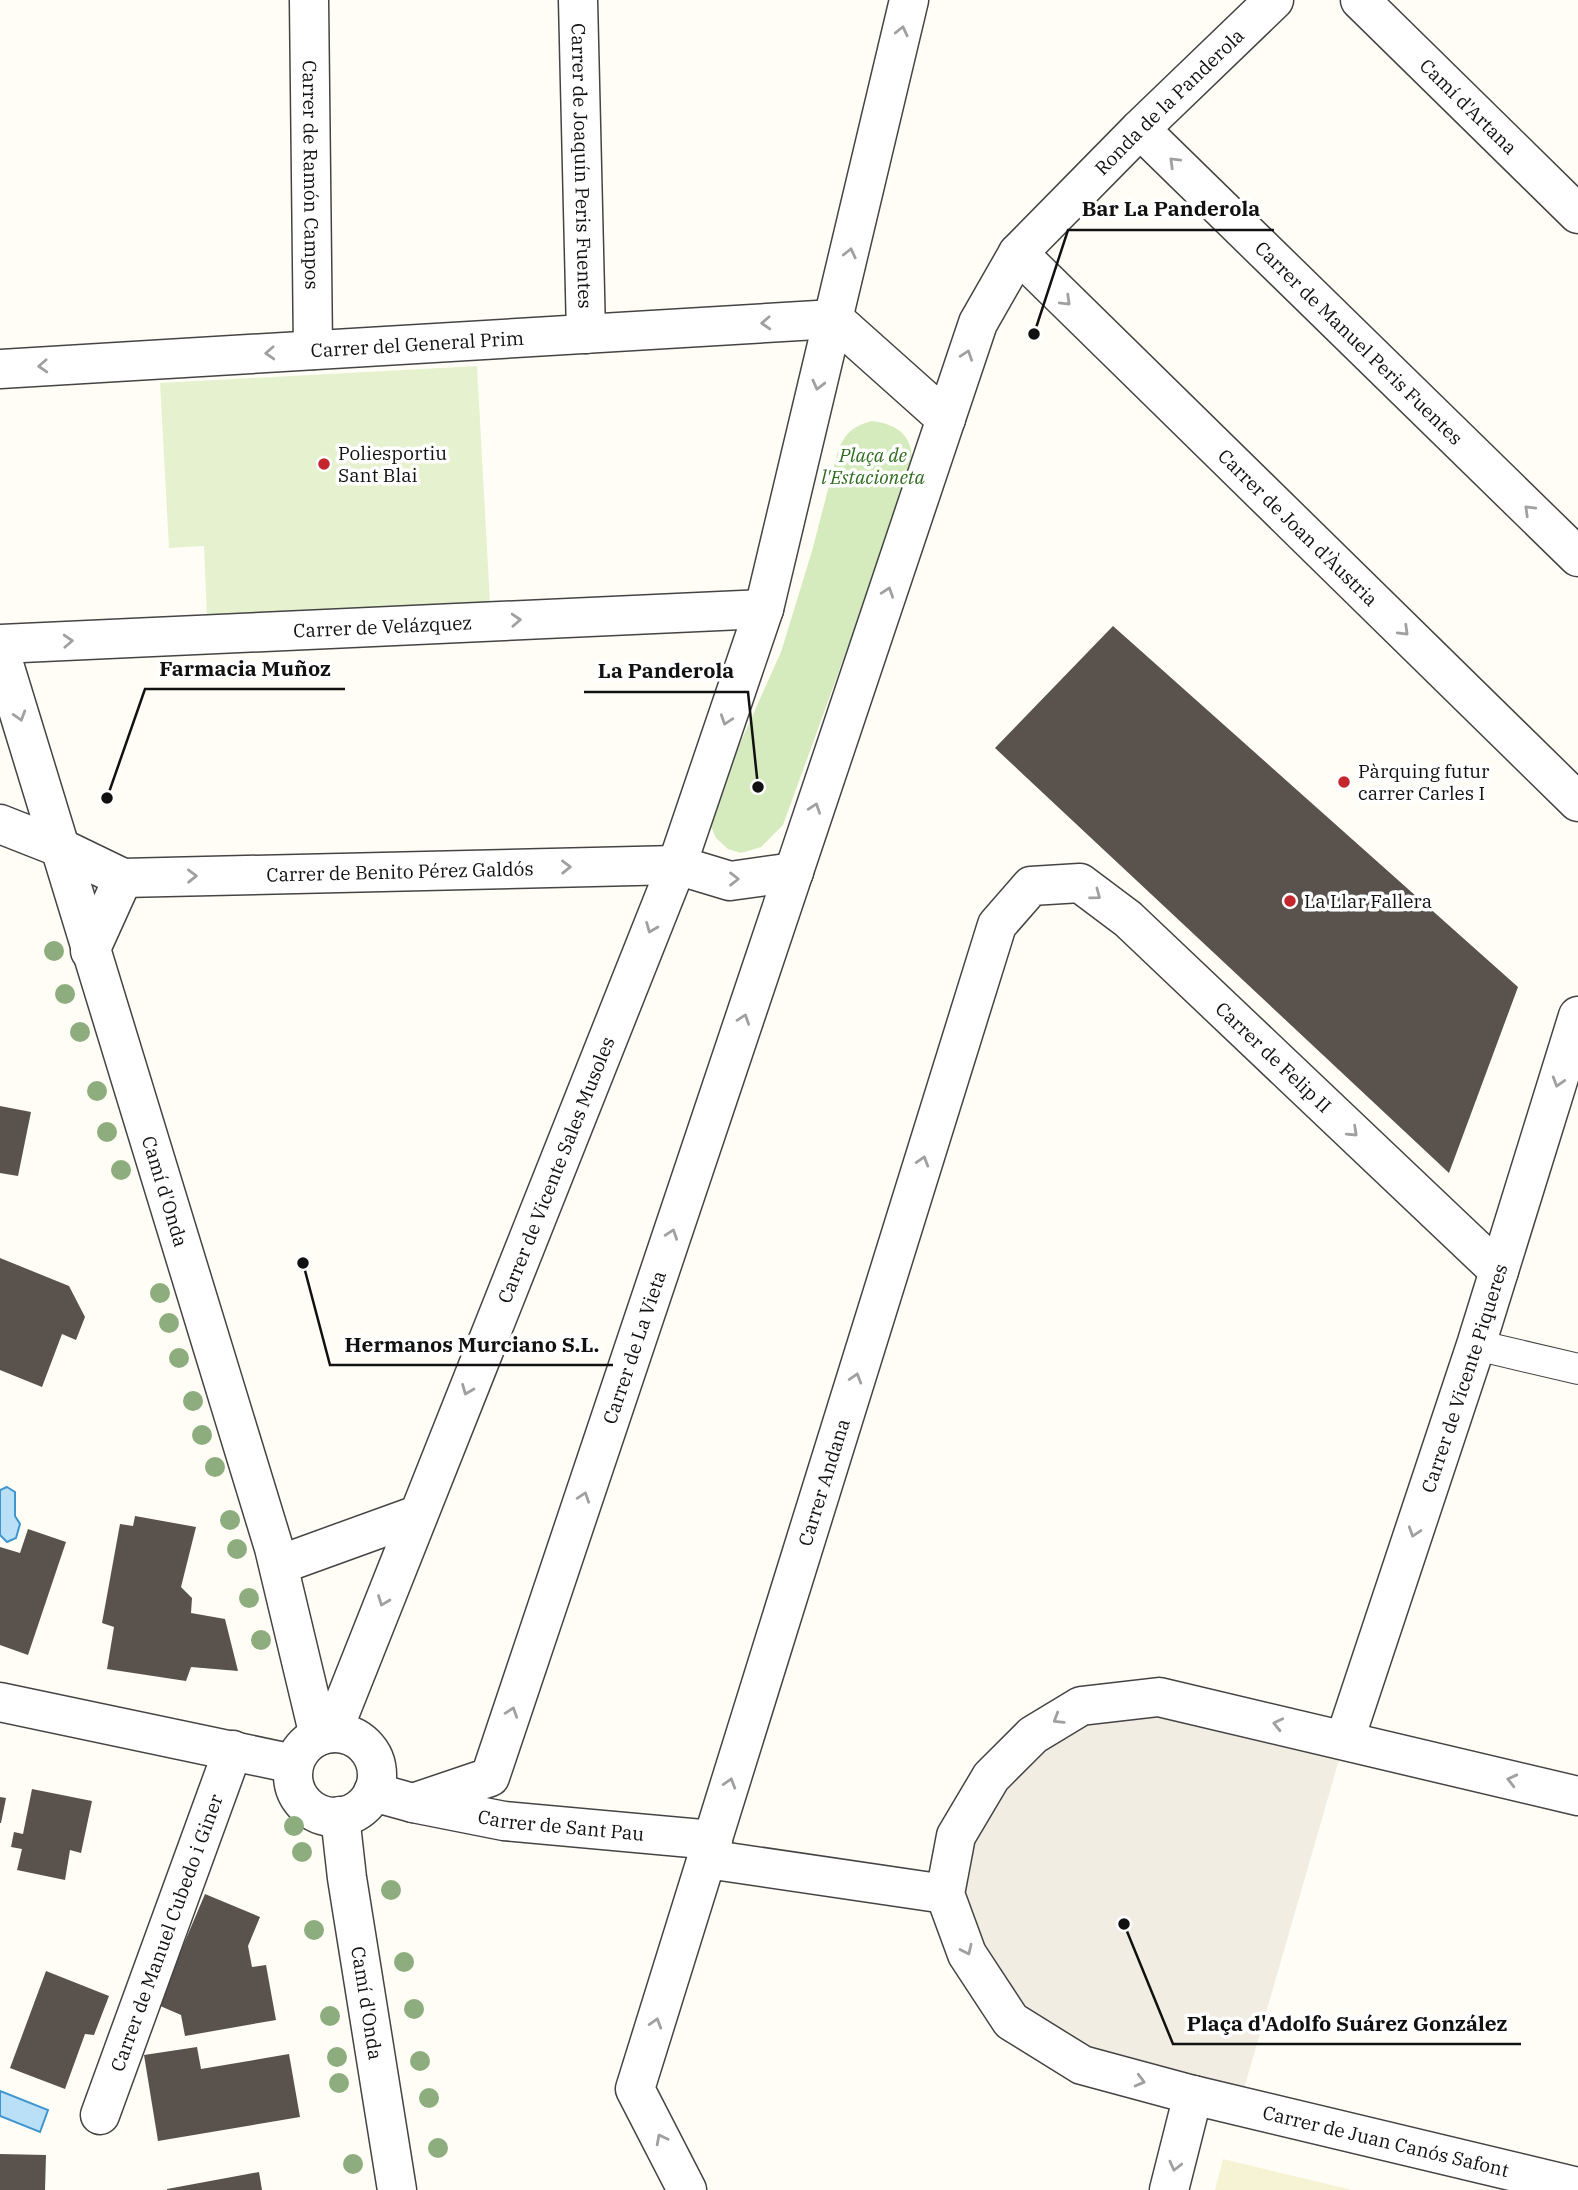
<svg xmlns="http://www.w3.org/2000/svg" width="1578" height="2190" viewBox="0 0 1578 2190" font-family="'IBM Plex Serif',serif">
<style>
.farmland{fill:#f6f3d4}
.green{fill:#d5ebbd}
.pitch{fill:#e6f2cf}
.plaza{fill:#f1ede2}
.water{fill:#b9e0f7;stroke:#3f96cf;stroke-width:2}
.building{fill:#5a524d}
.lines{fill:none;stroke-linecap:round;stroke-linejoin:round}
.pedestrian-casing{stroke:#444;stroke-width:32}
.minor-casing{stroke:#444;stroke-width:41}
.tertiary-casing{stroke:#444;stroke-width:41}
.pedestrian{stroke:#fff;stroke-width:30}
.minor{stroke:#fff;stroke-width:38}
.tertiary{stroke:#fff;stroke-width:38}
.tree{fill:#8dad7f}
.oneway{stroke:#a0a0a0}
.poi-dot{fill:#c4262e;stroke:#fff;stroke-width:2.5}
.labels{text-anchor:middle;stroke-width:7;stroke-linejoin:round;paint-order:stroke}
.street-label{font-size:19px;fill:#111;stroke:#fff}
.poi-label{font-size:19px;fill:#111;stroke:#fff;text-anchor:start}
.park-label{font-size:19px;font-style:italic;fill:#2f6b1f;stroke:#fff}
.leader{fill:none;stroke:#111;stroke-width:2.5}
.callout-dot{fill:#111;stroke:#fff;stroke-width:2.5}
.callout-label{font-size:21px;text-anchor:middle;font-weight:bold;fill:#111;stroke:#fff;stroke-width:7;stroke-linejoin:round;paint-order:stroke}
</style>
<rect width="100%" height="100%" fill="#fffdf5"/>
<path class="farmland" d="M1223,2159L1352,2190H1215Z"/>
<path class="green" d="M872,421C905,425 917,443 910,476L783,825L761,847L741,853L728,849L716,838L707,817L781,652L812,551L838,451C845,433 853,426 872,421Z"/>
<path class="pitch" d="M477,366L490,603L207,617L204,546L169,548L160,383Z"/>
<path class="plaza" d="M1081,1706L1345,1739L1239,2106L1082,2065L967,1954L956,1836Z"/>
<path class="water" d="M7,1487L15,1492V1516L20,1524L16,1538L7,1542L0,1535V1490Z
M0,2091L48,2110L40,2132L0,2116Z"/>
<path class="building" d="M1113,626L1518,987L1449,1173L995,748Z
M0,1106L31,1112L18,1176L0,1173Z
M0,1258L69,1286L85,1317L76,1340L62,1334L42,1387L0,1370Z
M135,1516L196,1527L181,1587L192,1598L191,1613L225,1619L238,1671L191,1667L186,1681L107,1669L114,1627L102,1623L120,1524L133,1526Z
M28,1529L66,1542L28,1655L0,1645V1547L20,1553Z
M32,1789L92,1801L81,1853L70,1850L65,1880L17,1870L22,1849L11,1847L14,1832L23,1834Z
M0,1797L6,1798L1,1823H0Z
M205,1894L260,1917L248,1946L252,1967L266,1965L276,2020L185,2036L181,2015L158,2005Z
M46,1971L109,1996L94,2035L85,2034L65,2089L10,2068Z
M197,2047L201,2069L289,2054L300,2117L158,2141L144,2055Z
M0,2154L46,2155L45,2190H0Z
M259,2172L262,2190H167V2189Z"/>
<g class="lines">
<g class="pedestrian-casing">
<path id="pedestrian" d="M1476,1345L1578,1369"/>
</g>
<g class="minor-casing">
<g id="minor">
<path id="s1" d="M309,0L313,350"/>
<path id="s2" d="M578,0L586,334"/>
<path id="s3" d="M1360,0L1578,214"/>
<path id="s4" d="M1140,129L1578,557"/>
<path id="s5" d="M1018,253L1578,802"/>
<path d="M834,319L946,419"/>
<path id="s6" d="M0,369L834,319"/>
<path id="s7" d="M0,644L764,609"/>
<path id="s8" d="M61,848L123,878L677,865L730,881L794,872"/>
<path d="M90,951L123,878"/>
<path d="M279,1565L417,1515"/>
<path id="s9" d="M332,1733L677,865L764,609L909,0"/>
<path id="s10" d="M1345,1739L1476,1345L1578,1016"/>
<path id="s11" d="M1578,1796L1159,1697L1081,1706L1033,1735L991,1777L956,1836L945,1894L967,1954L1011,2021L1082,2065L1193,2095L1578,2187"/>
<path id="s12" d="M413,1803L504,1821L713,1840"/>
<path d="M707,1859L945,1894"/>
<path id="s13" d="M100,2115L233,1750"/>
<path id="s14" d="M687,2190L635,2089L997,925L1031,886L1080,883L1128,919L1499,1271"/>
<path d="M1169,2190L1193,2095"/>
</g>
</g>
<g class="tertiary-casing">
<g id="tertiary">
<path id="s15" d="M0,651L274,1548L319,1736"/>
<path d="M0,824L61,848"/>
<path d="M0,1702L294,1764"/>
<circle cx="335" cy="1775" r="42"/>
<path id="s16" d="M373,1792L413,1803L490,1777L978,323L1018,253L1140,129L1274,0"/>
<path id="s17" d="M340,1816L347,1878L397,2190"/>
</g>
</g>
<use href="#pedestrian" class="pedestrian"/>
<use href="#minor" class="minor"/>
<use href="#tertiary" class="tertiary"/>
</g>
<g class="tree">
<circle cx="54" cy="951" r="10"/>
<circle cx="65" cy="994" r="10"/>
<circle cx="80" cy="1032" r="10"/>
<circle cx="97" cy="1091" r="10"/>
<circle cx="107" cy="1132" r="10"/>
<circle cx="121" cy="1170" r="10"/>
<circle cx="160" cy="1293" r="10"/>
<circle cx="169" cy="1323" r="10"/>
<circle cx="179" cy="1358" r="10"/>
<circle cx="193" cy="1401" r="10"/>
<circle cx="202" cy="1435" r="10"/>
<circle cx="215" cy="1467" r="10"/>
<circle cx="230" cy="1520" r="10"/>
<circle cx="237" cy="1549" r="10"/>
<circle cx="249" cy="1598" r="10"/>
<circle cx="261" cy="1640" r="10"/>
<circle cx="294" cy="1826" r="10"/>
<circle cx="302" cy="1852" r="10"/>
<circle cx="391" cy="1890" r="10"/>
<circle cx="314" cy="1930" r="10"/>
<circle cx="404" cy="1962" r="10"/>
<circle cx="414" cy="2009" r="10"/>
<circle cx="330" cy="2016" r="10"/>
<circle cx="337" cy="2057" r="10"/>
<circle cx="420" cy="2061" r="10"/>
<circle cx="339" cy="2083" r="10"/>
<circle cx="429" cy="2098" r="10"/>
<circle cx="438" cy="2148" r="10"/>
<circle cx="353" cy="2164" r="10"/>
</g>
<defs><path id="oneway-chevron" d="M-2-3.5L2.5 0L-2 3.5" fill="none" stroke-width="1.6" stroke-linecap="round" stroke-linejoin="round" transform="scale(1.75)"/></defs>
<g class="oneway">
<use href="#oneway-chevron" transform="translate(902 31) rotate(-77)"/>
<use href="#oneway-chevron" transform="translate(1174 162) rotate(-136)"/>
<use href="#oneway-chevron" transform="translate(850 253) rotate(-77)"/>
<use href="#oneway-chevron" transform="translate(1066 301) rotate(44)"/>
<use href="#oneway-chevron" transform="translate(766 323) rotate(177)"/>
<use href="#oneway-chevron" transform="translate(270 353) rotate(177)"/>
<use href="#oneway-chevron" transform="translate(967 355) rotate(-71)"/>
<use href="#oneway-chevron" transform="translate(43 366) rotate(177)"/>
<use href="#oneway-chevron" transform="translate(818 385) rotate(104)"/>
<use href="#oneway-chevron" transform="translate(1529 510) rotate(-136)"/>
<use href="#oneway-chevron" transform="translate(888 592) rotate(-71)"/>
<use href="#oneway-chevron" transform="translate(516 620) rotate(-3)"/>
<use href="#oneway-chevron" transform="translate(1404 631) rotate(44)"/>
<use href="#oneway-chevron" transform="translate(68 641) rotate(-3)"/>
<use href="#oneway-chevron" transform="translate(20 716) rotate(73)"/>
<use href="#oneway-chevron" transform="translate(726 720) rotate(109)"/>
<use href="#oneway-chevron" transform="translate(815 808) rotate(-71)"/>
<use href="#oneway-chevron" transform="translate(566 867) rotate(-1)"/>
<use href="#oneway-chevron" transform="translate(192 876) rotate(-1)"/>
<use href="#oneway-chevron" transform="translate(734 879)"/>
<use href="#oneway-chevron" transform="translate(1096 895) rotate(37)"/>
<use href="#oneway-chevron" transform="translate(651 928) rotate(112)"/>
<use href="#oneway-chevron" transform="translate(744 1019) rotate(-71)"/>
<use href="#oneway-chevron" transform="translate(1558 1082) rotate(107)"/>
<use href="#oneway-chevron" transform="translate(1353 1132) rotate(43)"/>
<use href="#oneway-chevron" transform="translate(923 1161) rotate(-73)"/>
<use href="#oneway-chevron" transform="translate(672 1234) rotate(-71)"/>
<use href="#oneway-chevron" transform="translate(856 1378) rotate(-73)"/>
<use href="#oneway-chevron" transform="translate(467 1390) rotate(112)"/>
<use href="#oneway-chevron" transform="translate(584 1497) rotate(-71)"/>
<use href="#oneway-chevron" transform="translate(1414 1532) rotate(108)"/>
<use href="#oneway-chevron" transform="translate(383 1601) rotate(111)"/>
<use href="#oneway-chevron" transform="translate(512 1712) rotate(-71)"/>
<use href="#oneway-chevron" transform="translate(1058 1719) rotate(148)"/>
<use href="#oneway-chevron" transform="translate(1278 1724) rotate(-167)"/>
<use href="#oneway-chevron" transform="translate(1512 1780) rotate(-166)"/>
<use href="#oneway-chevron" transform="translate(730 1783) rotate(-73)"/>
<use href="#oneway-chevron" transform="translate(967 1950) rotate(65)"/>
<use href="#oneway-chevron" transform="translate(656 2023) rotate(-73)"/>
<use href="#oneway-chevron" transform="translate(1140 2081) rotate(15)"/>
<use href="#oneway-chevron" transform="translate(661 2139) rotate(-117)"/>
<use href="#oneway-chevron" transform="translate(1175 2166) rotate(104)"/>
</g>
<g class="poi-dot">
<circle cx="324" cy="464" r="7"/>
<circle cx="1344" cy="782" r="7"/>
<circle cx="1290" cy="901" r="7"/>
</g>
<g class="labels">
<g class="street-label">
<text dy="7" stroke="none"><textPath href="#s16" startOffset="1951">Ronda de la Panderola</textPath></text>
<text dy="7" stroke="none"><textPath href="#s3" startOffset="152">Camí d'Artana</textPath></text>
<text dy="7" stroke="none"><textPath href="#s2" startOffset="166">Carrer de Joaquín Peris Fuentes</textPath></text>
<text dy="7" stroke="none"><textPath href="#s1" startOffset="175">Carrer de Ramón Campos</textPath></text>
<text dy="7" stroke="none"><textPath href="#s4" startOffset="306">Carrer de Manuel Peris Fuentes</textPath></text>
<text dy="7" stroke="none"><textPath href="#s6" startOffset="418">Carrer del General Prim</textPath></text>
<text dy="7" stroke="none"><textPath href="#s5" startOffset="392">Carrer de Joan d'Àustria</textPath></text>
<text dy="7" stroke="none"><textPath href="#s7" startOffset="383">Carrer de Velázquez</textPath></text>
<text dy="7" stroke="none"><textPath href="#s8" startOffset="346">Carrer de Benito Pérez Galdós</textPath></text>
<text dy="7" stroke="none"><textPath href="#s14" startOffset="1694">Carrer de Felip II</textPath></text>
<text dy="7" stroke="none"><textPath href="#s9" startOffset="606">Carrer de Vicente Sales Musoles</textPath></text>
<text dy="7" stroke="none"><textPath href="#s15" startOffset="565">Camí d'Onda</textPath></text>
<text dy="7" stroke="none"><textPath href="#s16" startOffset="576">Carrer de La Vieta</textPath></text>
<text dy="7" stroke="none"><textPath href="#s10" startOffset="380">Carrer de Vicente Piqueres</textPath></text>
<text dy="7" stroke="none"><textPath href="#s14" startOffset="749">Carrer Andana</textPath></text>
<text dy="7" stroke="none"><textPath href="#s12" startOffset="150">Carrer de Sant Pau</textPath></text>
<text dy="7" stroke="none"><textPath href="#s13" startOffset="194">Carrer de Manuel Cubedo i Giner</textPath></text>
<text dy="7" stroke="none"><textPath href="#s17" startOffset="189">Camí d'Onda</textPath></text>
<text dy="7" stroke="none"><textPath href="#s11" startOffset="1293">Carrer de Juan Canós Safont</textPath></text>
</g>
<g class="poi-label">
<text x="338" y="460">Poliesportiu<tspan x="338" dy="22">Sant Blai</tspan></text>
<text x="1358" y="778">Pàrquing futur<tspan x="1358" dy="22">carrer Carles I</tspan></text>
<text x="1304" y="908">La Llar Fallera</text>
</g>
<g class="park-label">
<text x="873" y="462">Plaça de<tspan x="873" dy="22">l'Estacioneta</tspan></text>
</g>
</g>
<path class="leader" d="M1034 334L1068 230H1274M107 798L145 689H345M758 787L748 692H584M303 1263L330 1365H613M1124 1924L1173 2044H1521"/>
<g class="callout-dot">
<circle cx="1034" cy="334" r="7"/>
<circle cx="107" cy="798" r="7"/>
<circle cx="758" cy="787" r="7"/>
<circle cx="303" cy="1263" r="7"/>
<circle cx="1124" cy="1924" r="7"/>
</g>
<g class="callout-label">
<text x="1171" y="216">Bar La Panderola</text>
<text x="245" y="676">Farmacia Muñoz</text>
<text x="666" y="678">La Panderola</text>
<text x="472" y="1352">Hermanos Murciano S.L.</text>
<text x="1347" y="2031">Plaça d'Adolfo Suárez González</text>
</g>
</svg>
